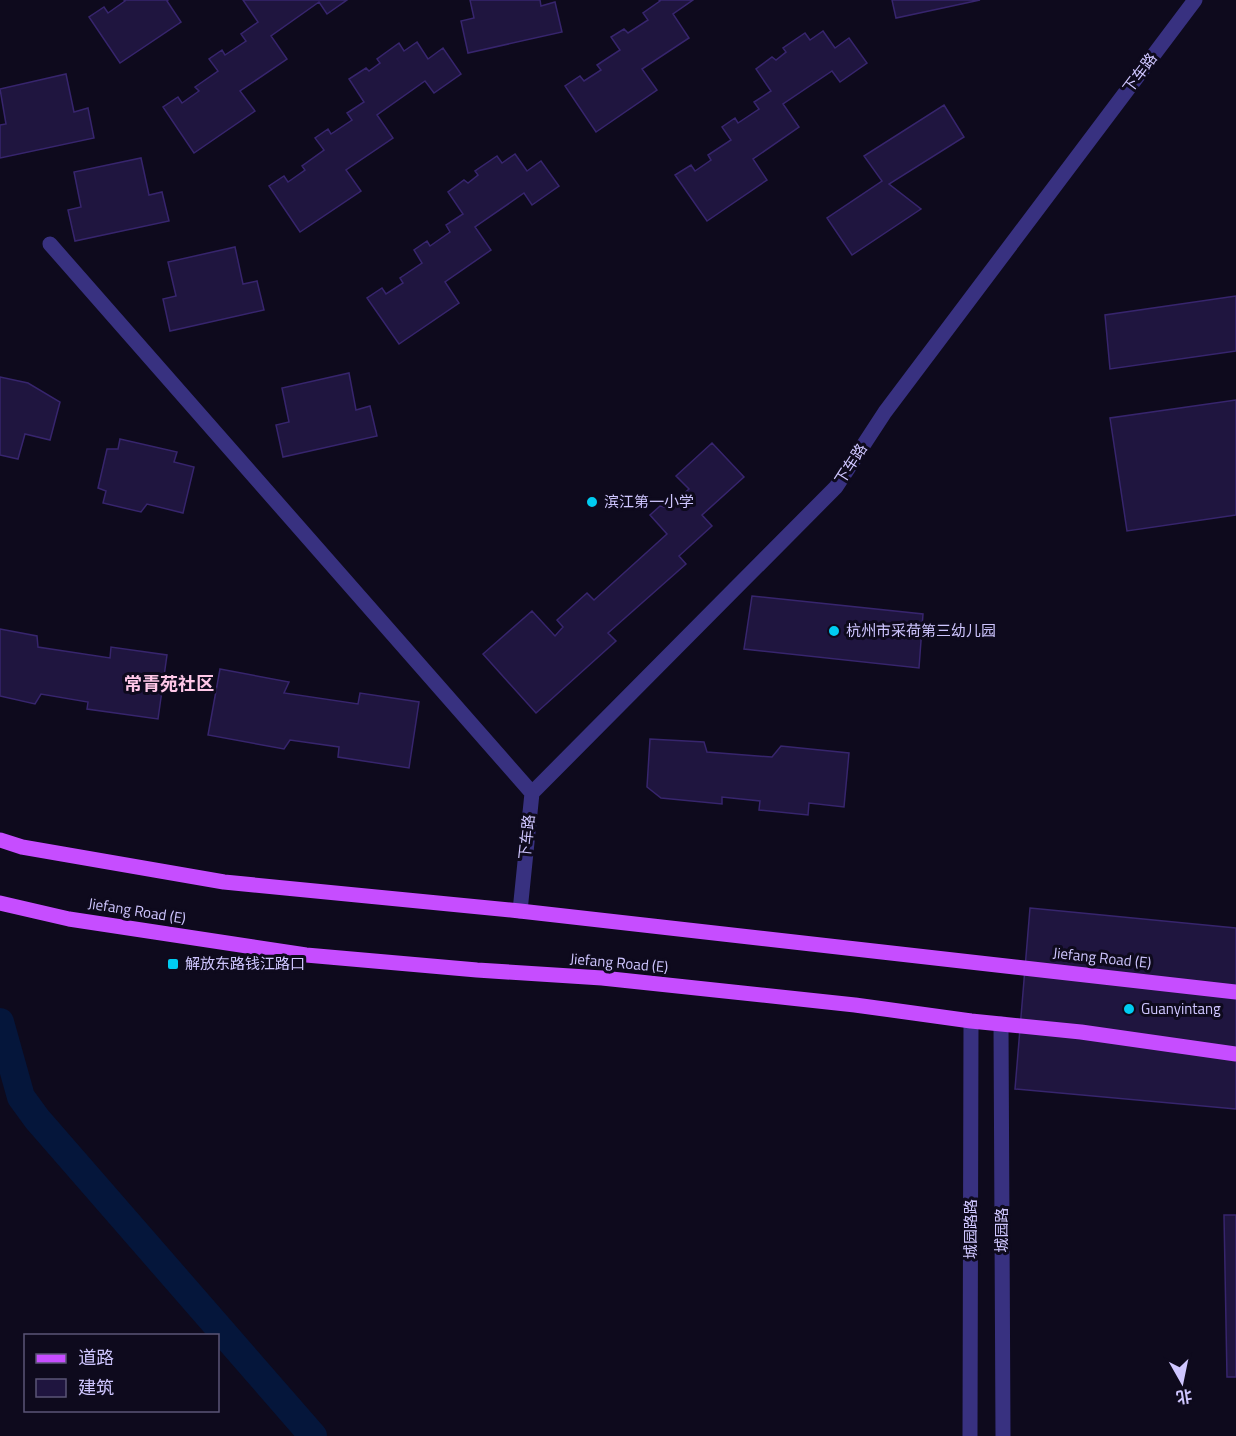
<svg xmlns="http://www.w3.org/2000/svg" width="1236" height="1436" viewBox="0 0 1236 1436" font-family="'Titillium Web','Noto Sans SC',sans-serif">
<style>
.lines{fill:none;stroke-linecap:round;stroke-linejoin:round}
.canal{stroke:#05163b;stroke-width:28}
.building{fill:#1f153f;stroke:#37256d;stroke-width:1.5}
.minor{stroke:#383180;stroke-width:15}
.tertiary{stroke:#383180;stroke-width:15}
.primary{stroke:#c64dff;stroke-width:15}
.poi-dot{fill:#00ccf1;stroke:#0e0a1d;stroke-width:2}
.labels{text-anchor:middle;stroke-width:6;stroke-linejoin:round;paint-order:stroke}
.street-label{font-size:15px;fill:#cfc6ff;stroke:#0e0a1d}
.poi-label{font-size:15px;fill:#cfc6ff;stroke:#0e0a1d;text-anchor:start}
.quarter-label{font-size:18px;font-weight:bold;fill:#ffc8e8;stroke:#0e0a1d}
</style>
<rect width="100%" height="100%" fill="#0e0a1d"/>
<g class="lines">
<path class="canal" d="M0,1022L21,1097L37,1119L313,1436"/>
</g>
<path class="building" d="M124,0H168L167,1L181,22L120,63L89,17L104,7L108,13L125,1Z
M243,0H347L327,14L319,2L271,36L287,59L240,91L255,111L194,153L163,107L178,97L182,103L199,91L195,87L218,71L209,59L222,50L225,55L246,41L241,34L258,22Z
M470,0H540L541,6L555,2L562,32L468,53L461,21L474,18Z
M659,0H693L673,14L689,38L642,69L657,90L596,132L565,86L580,76L584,81L601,70L597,65L620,50L611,37L624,29L628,33L648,20L643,13L660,1Z
M892,0H980L896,18Z
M823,31L835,48L849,38L867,63L840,82L832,71L783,104L799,127L753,159L767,180L707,221L675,175L691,165L695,171L711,160L708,155L731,140L722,127L735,118L738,123L759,109L754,102L771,91L756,69L772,57L776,60L786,52L783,48L805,33L810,40Z
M417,42L428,59L443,48L461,74L434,93L425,81L377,115L393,138L346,170L361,191L300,232L269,186L284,176L288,182L305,170L302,166L324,150L315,138L328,129L331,134L352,120L347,113L364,102L349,79L366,68L369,71L380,63L377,59L399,43L404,51Z
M66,74L74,112L88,108L94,138L0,158V125L6,124L0,89Z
M944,105L964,137L889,184L921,209L852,255L827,218L882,181L864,156Z
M515,154L527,171L541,161L559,186L532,205L524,193L475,227L491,250L445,282L459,303L399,344L367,298L382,288L386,294L403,283L400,278L422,263L414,250L427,241L430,246L450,232L446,225L463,214L448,192L464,180L468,183L478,175L475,171L497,156L502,163Z
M141,158L149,195L162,192L169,221L75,241L68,210L81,207L74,172Z
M235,247L243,284L257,281L264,310L170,331L163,299L176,296L168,262Z
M1236,296V351L1110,369L1105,315Z
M349,373L356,410L370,406L377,436L283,457L276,425L289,422L282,388Z
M0,377L28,383L60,402L50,440L25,434L18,459L0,455Z
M1236,400V515L1127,531L1110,418Z
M120,439L177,452L174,462L194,467L183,513L147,504L141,512L103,503L106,491L98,488L107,449H118Z
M712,443L744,477L702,515L712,526L679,556L686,564L608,633L616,641L536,713L483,654L532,611L555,636L563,627L557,620L587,593L594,600L667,534L650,515L660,506L668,508L689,489L676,476Z
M752,596L923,614L919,668L744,649Z
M0,629L37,636L38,647L110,658L111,647L167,655L158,719L87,709L88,702L41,694L35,704L0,696Z
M220,669L289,682L284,693L358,704L360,693L419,702L409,768L338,757L339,747L290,740L284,749L208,735Z
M650,739L704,742L707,752L772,757L781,746L849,753L844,807L809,803L808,815L759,810L760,801L722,797V804L661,798L647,787Z
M1030,908L1236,928V1109L1015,1089Z
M1224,1215H1236V1377H1227Z"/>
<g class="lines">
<path class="minor" d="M50,244L532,793
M520,911L532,793L836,487L885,412L1195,0"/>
<path class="tertiary" d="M1001,1024L1003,1436
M970,1436L971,1021"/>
<path class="primary" d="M0,840L22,847L224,882L520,911L1236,992
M0,903L69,919L306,955L477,970L602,978L855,1005L971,1021L1081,1032L1236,1054"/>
</g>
<g class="poi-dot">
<circle cx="592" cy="502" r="6"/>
<circle cx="834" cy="631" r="6"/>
<rect x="167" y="958" width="12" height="12" rx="3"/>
<circle cx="1129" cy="1009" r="6"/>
</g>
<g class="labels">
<g class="street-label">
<text transform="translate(1140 73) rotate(-53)" y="5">下车路</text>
<text transform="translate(851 464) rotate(-57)" y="5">下车路</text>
<text transform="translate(527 837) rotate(-84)" y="5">下车路</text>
<text transform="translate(137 911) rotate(9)" y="5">Jiefang Road (E)</text>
<text transform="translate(1102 958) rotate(6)" y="5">Jiefang Road (E)</text>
<text transform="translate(619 963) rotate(5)" y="5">Jiefang Road (E)</text>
<text transform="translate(971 1229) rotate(-90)" y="5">城园路路</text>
<text transform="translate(1002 1230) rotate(-90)" y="5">城园路</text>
</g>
<g class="poi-label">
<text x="604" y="507">滨江第一小学</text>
<text x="846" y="636">杭州市采荷第三幼儿园</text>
<text x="185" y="969">解放东路钱江路口</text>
<text x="1141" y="1014">Guanyintang</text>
</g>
<g class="quarter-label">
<text x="169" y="690">常青苑社区</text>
</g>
</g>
<rect x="24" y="1334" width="195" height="78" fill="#0e0a1d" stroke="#5b5577" stroke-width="1.5"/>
<rect x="36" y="1354" width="30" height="9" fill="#c64dff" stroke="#5b5577" stroke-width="1.5"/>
<text x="78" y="1364" font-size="18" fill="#cfc6ff">道路</text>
<rect x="36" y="1379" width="30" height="18" fill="#1f153f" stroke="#5b5577" stroke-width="1.5"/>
<text x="78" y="1394" font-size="18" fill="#cfc6ff">建筑</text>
<g transform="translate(1182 1382) rotate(171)" stroke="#0e0a1d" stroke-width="4.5" paint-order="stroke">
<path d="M0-4.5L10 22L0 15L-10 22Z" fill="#cfc6ff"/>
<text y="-9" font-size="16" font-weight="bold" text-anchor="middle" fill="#cfc6ff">北</text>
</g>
</svg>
